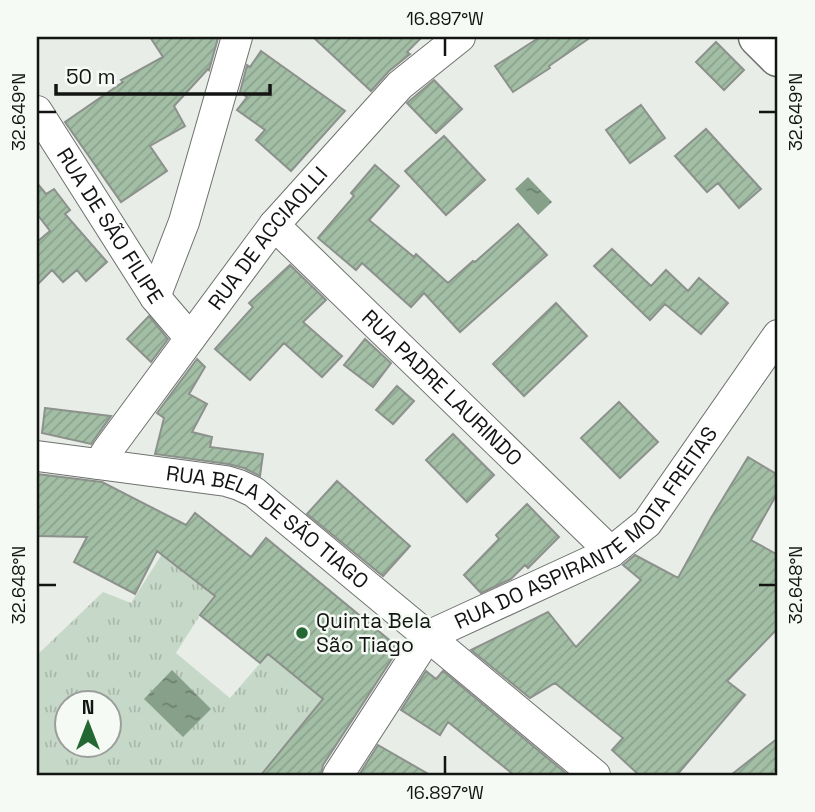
<svg xmlns="http://www.w3.org/2000/svg" width="815" height="812" viewBox="0 0 815 812" font-family="'Space Grotesk',sans-serif">
<style>
.grass{fill:url(#grass-tufts);fill-rule:evenodd}
.water{fill:url(#water-ripples)}
.building{fill:url(#building-hatch);stroke:#8c918c;stroke-width:2}
.lines{fill:none;stroke-linecap:round;stroke-linejoin:round}
.minor-casing{stroke:#6e726e;stroke-width:32}
.major-casing{stroke:#6e726e;stroke-width:41}
.minor{stroke:#fff;stroke-width:30}
.major{stroke:#fff;stroke-width:38}
.ticks{fill:none;stroke:#131513;stroke-width:2.5}
.poi-dot{fill:#236732;stroke:#f5faf5;stroke-width:2.5}
.labels{text-anchor:middle;stroke-width:5;stroke-linejoin:round;paint-order:stroke}
.street-label{font-size:21px;fill:#131513;stroke:#f5faf5}
.poi-label{font-size:21px;fill:#131513;stroke:#f5faf5;text-anchor:start}
.neatline{fill:none;stroke:#131513;stroke-width:2.5}
.ticks-label{font-size:18px;text-anchor:middle;fill:#131513}
</style>
<defs>
<pattern id="grass-tufts" width="24" height="20" patternUnits="userSpaceOnUse" patternTransform="scale(1.75)"><rect width="24" height="20" fill="#c6d8c7"/><path d="M3 7l-1-3M5 7V3M7 7l1-3M15 17l-1-3M17 17v-4M19 17l1-3" fill="none" stroke="#a9b8aa"/></pattern>
<pattern id="water-ripples" width="26" height="14" patternUnits="userSpaceOnUse" patternTransform="scale(1.75)"><rect width="26" height="14" fill="#86a089"/><path d="M2 4q2-2 4 0t4 0M15 11q2-2 4 0t4 0" fill="none" stroke="#6c816f"/></pattern>
<pattern id="building-hatch" width="6" height="6" patternUnits="userSpaceOnUse" patternTransform="scale(1.75)"><rect width="6" height="6" fill="#a2bea5"/><path d="M-1 1l2-2M0 6l6-6M5 7l2-2" fill="none" stroke="#8ba28d"/></pattern>
</defs>
<rect width="100%" height="100%" fill="#e8ede8"/>
<path class="grass" d="M162,554L215,596L200,615L176,653L230,698L268,654L323,699L261,775H41L37,770V655L103,592L131,603ZM66,704H108V746H66Z"/>
<path class="water" d="M528,177L552,202L538,215L515,189Z
M172,670L211,709L183,737L144,699Z"/>
<path class="building" d="M150,37H216L218,38L209,70L208,69L174,106L185,126L150,146L167,171L121,202L65,122L123,82L121,80L163,57Z
M313,37H422L407,52L410,54L389,71L371,91Z
M540,37H591L549,66L550,68L513,92L495,66Z
M716,42L744,70L724,90L696,62Z
M261,51L345,111L291,171L256,140L265,130L237,110L247,97L240,92L247,65L250,67Z
M434,80L462,109L436,133L407,103Z
M641,105L665,138L630,163L606,130Z
M706,129L761,189L739,208L718,183L707,192L675,156Z
M444,136L485,180L446,215L405,171Z
M375,165L399,186L369,220L414,257L416,254L448,283L473,261L475,262L518,224L547,255L460,332L424,293L411,307L362,263L356,270L318,238L354,196L351,193Z
M37,183L46,194L54,189L70,210L65,214L107,262L86,281L77,270L63,282L52,270L37,285V242L50,231L37,214Z
M612,249L651,286L666,270L688,291L699,278L728,303L701,334L665,304L650,320L594,266Z
M290,265L326,300L303,322L342,356L322,377L284,343L250,380L215,349L253,307L249,303Z
M556,303L587,336L524,396L493,364Z
M149,316L168,339L151,362L127,339Z
M365,339L391,363L373,387L344,365Z
M197,359L205,367L189,394L207,404L192,432L212,437L210,447L263,454L260,476L244,468L228,464L155,454L164,418L157,413Z
M397,386L414,401L393,424L376,410Z
M619,402L658,442L620,478L581,438Z
M45,408L111,416L91,444L42,433Z
M453,434L494,475L467,502L426,460Z
M748,457L778,475V492L751,540L778,555V628L727,681L745,695L677,775H639L612,750L623,738L555,683L530,698L471,650L548,612L576,647L641,580L623,565L635,555L678,578L711,518Z
M37,474L102,482L186,525L195,513L251,557L266,538L399,648L323,765L321,775H261L323,699L268,654L260,663L200,615L215,596L157,551L135,594L74,562L87,537L37,536Z
M337,481L410,546L383,576L307,514Z
M527,504L559,537L528,568L525,565L511,579L481,593L464,575L499,539L496,535Z
M426,671L436,679L443,671L568,775H514L448,722L440,735L401,710Z
M778,738V775H731Z
M378,745L430,775H359Z"/>
<g class="lines">
<g class="minor-casing">
<g id="minor">
<path id="s1" d="M37,111L155,297L190,338"/>
<path id="s2" d="M274,225L611,552"/>
<path d="M155,297L184,222L237,37"/>
<path id="s3" d="M37,456L226,481L239,485L254,492L595,775"/>
<path id="s4" d="M99,464L107,451L274,225L400,85L460,37"/>
<path id="s5" d="M338,775L428,636L611,552L647,523L778,335"/>
</g>
</g>
<g class="major-casing">
<path id="major" d="M758,37L778,57"/>
</g>
<use href="#minor" class="minor"/>
<use href="#major" class="major"/>
</g>
<path class="ticks" d="M445,38V56M38,112H56M759,112H776M38,585H56M759,585H776M445,756V774"/>
<circle class="poi-dot" cx="302" cy="633" r="7"/>
<g class="labels">
<g class="street-label">
<text dy="7" stroke="none"><textPath href="#s1" startOffset="136">RUA DE SÃO FILIPE</textPath></text>
<text dy="7" stroke="none"><textPath href="#s4" startOffset="282">RUA DE ACCIAOLLI</textPath></text>
<text dy="7" stroke="none"><textPath href="#s2" startOffset="234">RUA PADRE LAURINDO</textPath></text>
<text dy="7" stroke="none"><textPath href="#s5" startOffset="362">RUA DO ASPIRANTE MOTA FREITAS</textPath></text>
<text dy="7" stroke="none"><textPath href="#s3" startOffset="248">RUA BELA DE SÃO TIAGO</textPath></text>
</g>
<g class="poi-label">
<text x="316" y="628">Quinta Bela<tspan x="316" dy="24">São Tiago</tspan></text>
</g>
</g>
<rect width="815" height="812" fill="none" stroke="#f5faf5" stroke-width="77"/>
<g transform="translate(88 724)"><circle r="33" fill="#f5faf5" stroke="#9b9e9b" stroke-width="2"/>
<path d="M0-5L12 26L0 18L-12 26Z" fill="#236732"/>
<text y="-10" font-size="19" font-weight="bold" text-anchor="middle" fill="#131513">N</text>
</g>
<path d="M56 84v10h214v-10" fill="none" stroke="#131513" stroke-width="3.5"/>
<text x="66" y="84" font-size="21" fill="#131513" stroke="#f5faf5" stroke-width="5" paint-order="stroke">50 m</text>
<rect x="38" y="38" width="738" height="736" class="neatline"/>
<g class="ticks-label">
<text x="445" y="25">16.897°W</text>
<text transform="translate(19 112) rotate(-90)" y="6">32.649°N</text>
<text transform="translate(796 112) rotate(-90)" y="6">32.649°N</text>
<text transform="translate(19 585) rotate(-90)" y="6">32.648°N</text>
<text transform="translate(796 585) rotate(-90)" y="6">32.648°N</text>
<text x="445" y="799">16.897°W</text>
</g>
</svg>
